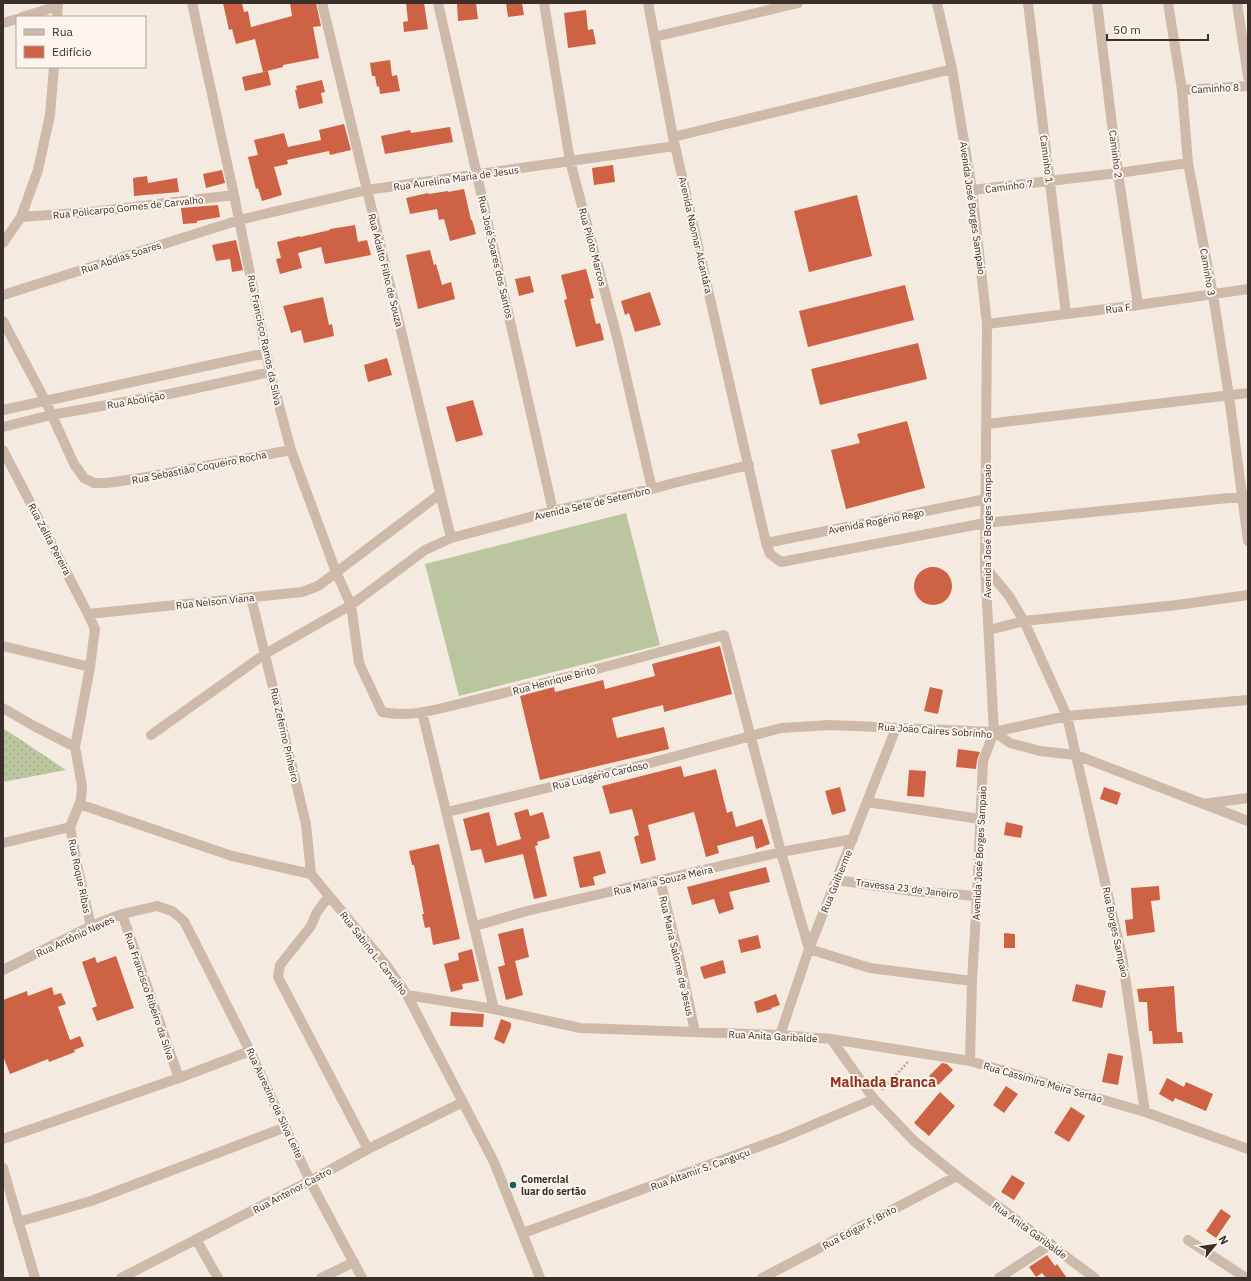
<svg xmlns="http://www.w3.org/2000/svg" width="1251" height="1281" viewBox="0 0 1251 1281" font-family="'IBM Plex Sans',sans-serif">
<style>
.green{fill:url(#green-dots)}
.pitch{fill:#b9c69e}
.building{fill:#ce6244}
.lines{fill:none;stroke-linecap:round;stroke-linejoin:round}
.path{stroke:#baa394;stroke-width:2.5;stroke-dasharray:2 2;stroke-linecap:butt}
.street{stroke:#cebaaa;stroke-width:10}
.poi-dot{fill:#1c5e61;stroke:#fcf4ed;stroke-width:1.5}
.labels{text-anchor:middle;stroke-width:4;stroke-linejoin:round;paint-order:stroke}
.street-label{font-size:10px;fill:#3b2f2a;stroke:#fcf4ed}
.poi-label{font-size:10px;font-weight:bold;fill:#3b2f2a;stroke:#fcf4ed;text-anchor:start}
.district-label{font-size:14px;font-weight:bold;fill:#91351c;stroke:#fcf4ed}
</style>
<defs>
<pattern id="green-dots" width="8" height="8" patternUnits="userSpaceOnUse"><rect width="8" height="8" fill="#b9c69e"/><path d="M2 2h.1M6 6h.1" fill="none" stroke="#a0aa88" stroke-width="1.8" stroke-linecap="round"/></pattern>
</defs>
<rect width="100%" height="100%" fill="#f5eadf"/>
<path class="green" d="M3,728L66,770L3,782Z"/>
<path class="pitch" d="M626,513L660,645L459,696L425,564Z"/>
<path class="building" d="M223,3H242L244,12L248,11L251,27L292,16L290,3H316L321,26L313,27L319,58L283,65V67L263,72L255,39L236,44L232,29L229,30Z
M406,3H424L428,29L404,32L403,22L408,21Z
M463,3H476L478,19L458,21L457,4Z
M506,3H522L524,15L508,17Z
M586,10L588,30L593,29L596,44L568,48L564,13Z
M390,60L392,76L397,75L400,91L380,94L379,86L377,87L375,76H372L370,63Z
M268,71L271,85L245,91L242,77Z
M322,80L325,92L321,93L323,103L299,109L295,90H297L296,86Z
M344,124L351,150L330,155L329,151L287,160L288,164L274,167L282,195L262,201L258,188L256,189L248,157L258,155L254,140L284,133L288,147L321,140L319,130Z
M450,127L453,142L385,154L381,136L410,130L411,133Z
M613,165L615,182L594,185L592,168Z
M222,170L225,183L206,188L203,174Z
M147,176L148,183L177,178L179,192L134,196L133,178Z
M464,189L471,220H472L476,234L450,241L444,219L439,220L437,209L410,214L406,198L428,193L429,194L448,191V192Z
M857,195L872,256L809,272L794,211Z
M218,205L220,217L197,221V223L183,224L181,208Z
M355,225L358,242L367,240L371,255L325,264L321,247L298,253L302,268L280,274L276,259L281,258L277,242L300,236V237L330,230V229Z
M236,240L243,270L232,272L230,259L216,261L212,245Z
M430,250L434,265L436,264L442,285L451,282L455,299L418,309L406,255Z
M586,269L594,298L590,299L596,324L600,323L604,340L576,347L564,300L567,299L561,275Z
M530,276L534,292L519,296L515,279Z
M905,285L914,320L808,347L799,311Z
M650,292L661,325L635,332L629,313L625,315L621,301Z
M323,297L329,325L332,324L334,336L304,343L301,330L291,333L283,306Z
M918,343L927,379L820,405L811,369Z
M387,358L392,375L368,382L364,365Z
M473,400L483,435L456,442L446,407Z
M907,421L925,488L846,509L831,450L860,443L857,434Z
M914 586a19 19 0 1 1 38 0a19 19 0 1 1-38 0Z
M720,646L732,694L664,712L663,705L612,718L617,738L664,727L669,749L540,780L520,696L554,687L555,692L603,680L605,689L655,676L652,664Z
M930,687L943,690L938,714L924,711Z
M958,749L980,752L977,760L976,769L956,767Z
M681,766L684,777L716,769L727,813L732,811L736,827L762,819L770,844L756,849L753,836L717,846L719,853L706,857L694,812L648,825L656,860L641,864L634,837L639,835L632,809L610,814L602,786Z
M909,770L926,771L924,797L907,796Z
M840,787L846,811L832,815L825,791Z
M1104,787L1121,793L1117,805L1100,799Z
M528,809L530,816L543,812L550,838L537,842L538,845L535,846L547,896L534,899L523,854L485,863L481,849L471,851L463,819L489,812L497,846L521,839L514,813Z
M1006,822L1023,826L1021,838L1004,835Z
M439,844L460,939L433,945L430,927L425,928L422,914H424L414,865H412L409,851Z
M600,851L606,873L593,877L595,885L580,888L573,857Z
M766,867L770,882L729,892L734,909L719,914L714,899L692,905L687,887Z
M1159,886L1160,900L1151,901L1155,932L1127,936L1125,920L1133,919L1131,888Z
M523,928L529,957L515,961L523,995L506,1000L498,967L505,965L498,934Z
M1004,933L1015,934V948H1004Z
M758,935L761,948L741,953L738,940Z
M472,949L479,981L462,984L463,989L451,992L444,964L459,960L458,953Z
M116,956L134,1008L97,1021L92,1008L97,1006L82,962L95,957L97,963Z
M723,960L726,973L704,979L700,967Z
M1076,984L1106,991L1102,1008L1072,1001Z
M1174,986L1177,1032H1182L1183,1043L1153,1044L1152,1031H1149L1147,1002H1139L1137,989Z
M52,987L54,995L61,993L66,1004L58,1007L70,1040L80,1036L84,1046L74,1050L75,1052L49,1062L48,1059L10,1074L3,1056V1000L27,991L28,996Z
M776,994L780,1005L771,1008L772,1009L757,1013L754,1002Z
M451,1012L484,1014L483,1027L450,1026Z
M501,1019L511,1023V1027L504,1044L494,1039Z
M1108,1053L1123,1056L1118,1085L1102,1082Z
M942,1063L947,1064L953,1070L938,1085L929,1076Z
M1167,1078L1184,1087L1186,1082L1213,1094L1206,1111L1175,1098L1173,1102L1159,1094Z
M1006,1086L1018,1094L1004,1113L993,1105Z
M940,1092L955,1106L929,1136L914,1123Z
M1071,1107L1085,1116L1069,1142L1054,1133Z
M1012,1175L1025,1183L1014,1200L1001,1192Z
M1221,1209L1231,1216L1216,1238L1206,1231Z
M1047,1255L1055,1266L1057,1264L1067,1278H1046L1042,1273L1036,1277L1029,1267Z"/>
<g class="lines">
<path class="path" d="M882,1090L908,1062"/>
<path class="street" d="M192,3L234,195L270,372L291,450L336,572L351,605L359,663L382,712C415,719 451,705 483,698C564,679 644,656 724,635L781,852L809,949L870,968L972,981
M322,3L451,538
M438,3L553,511
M544,3L570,161L618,341L652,489
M648,3L673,137L766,543L770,554L781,562L985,523L1248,496
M937,3L952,69L972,190L987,324L985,567L994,732L983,761L977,896L972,981L970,1061
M1028,3L1066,314
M1097,3L1118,173L1138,305
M1168,3L1182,90L1188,163L1213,295L1229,396L1248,541
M1237,3L1248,77
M22,17L58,6
M57,17L58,3
M3,23L17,19
M654,37L798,3
M1182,90L1248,86
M673,137L952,69
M972,190L1118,173L1188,163
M21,217L91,212L234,195
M3,243L21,217L38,170L50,115L54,67
M3,295L239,220L367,190L675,146
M3,321L45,400L74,464L84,478L94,483H107L141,478L291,450
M987,324L1138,305L1248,289
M3,410L266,353
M987,424L1248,393
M3,427L51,415L174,393L270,372
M3,450L88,614L95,629L90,667L75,747L82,786L81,800L70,827L78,869L91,926
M766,543L986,499
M985,567L1009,596L1024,621L1067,716L1122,956L1145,1112
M251,597L306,824L311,874
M88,614L302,592L318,586L440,494
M989,630L1024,621L1177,605L1248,595
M3,646L90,667
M3,708L32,725L75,747
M422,712L494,1009
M994,732L1067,716L1248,700
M151,735L265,654L351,605L425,550L451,538L553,511L652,489L674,483L749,465
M867,802L980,819
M79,804L232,856L311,874L387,966L407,995L494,1162L540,1278
M1203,804L1248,798
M447,812L650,763L781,728L830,725L994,732L1010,743L1040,751L1076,755L1248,821
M3,843L70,827
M660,880L680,961L695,1032
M837,880L912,891L977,896
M329,896L317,912L311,926L280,965L278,977L368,1149
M122,914L179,1078
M475,926L527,911L781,852L853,839
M3,970L91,926L122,914L157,906L172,911L184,921L250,1051L310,1181L362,1278
M407,995L494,1009L580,1028L780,1035L831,1039L874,1099L914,1141L957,1176L1095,1278
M780,1035L809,949L896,728
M831,1039L970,1061L1145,1112L1248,1149
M3,1139L179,1078L250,1051
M3,1168L35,1278
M18,1222L91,1201L286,1127
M523,1233L782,1138L874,1099
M196,1239L218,1278
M1188,1240L1246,1278
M121,1278L310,1181L368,1149L463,1102
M321,1278L354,1262
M762,1278L957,1176
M999,1278L1051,1244"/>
</g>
<circle class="poi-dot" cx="513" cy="1185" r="4"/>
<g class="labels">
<g class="street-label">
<text transform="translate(1215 88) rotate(-3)" y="4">Caminho 8</text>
<text transform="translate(1116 154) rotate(83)" y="4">Caminho 2</text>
<text transform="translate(1047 159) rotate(83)" y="4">Caminho 1</text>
<text transform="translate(456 178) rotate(-8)" y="4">Rua Aurelina Maria de Jesus</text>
<text transform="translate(1009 186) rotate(-7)" y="4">Caminho 7</text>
<text transform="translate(128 207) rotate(-6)" y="4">Rua Policarpo Gomes de Carvalho</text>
<text transform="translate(973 208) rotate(82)" y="4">Avenida José Borges Sampaio</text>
<text transform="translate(696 235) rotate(77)" y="4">Avenida Naomar Alcantâra</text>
<text transform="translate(593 247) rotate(75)" y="4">Rua Piloto Marcos</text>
<text transform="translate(121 257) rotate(-18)" y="4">Rua Abdias Soares</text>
<text transform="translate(496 257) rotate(77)" y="4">Rua José Soares dos Santos</text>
<text transform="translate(386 270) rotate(76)" y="4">Rua Adalto Filho de Souza</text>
<text transform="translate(1208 272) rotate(80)" y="4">Caminho 3</text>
<text transform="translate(1118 308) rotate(-7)" y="4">Rua F</text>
<text transform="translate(265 340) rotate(78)" y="4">Rua Francisco Ramos da Silva</text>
<text transform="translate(136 400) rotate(-10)" y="4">Rua Abolição</text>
<text transform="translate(199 467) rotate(-11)" y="4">Rua Sebastião Coqueiro Rocha</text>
<text transform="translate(592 503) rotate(-13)" y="4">Avenida Sete de Setembro</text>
<text transform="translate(876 521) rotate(-11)" y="4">Avenida Rogério Rego</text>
<text transform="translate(987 531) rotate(-90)" y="4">Avenida José Borges Sampaio</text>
<text transform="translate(50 539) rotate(62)" y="4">Rua Zelita Pereira</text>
<text transform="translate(215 601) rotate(-6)" y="4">Rua Nelson Viana</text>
<text transform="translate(554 680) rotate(-15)" y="4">Rua Henrique Brito</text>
<text transform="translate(935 730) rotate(4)" y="4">Rua João Caires Sobrinho</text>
<text transform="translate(285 735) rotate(77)" y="4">Rua Zeferino Pinheiro</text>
<text transform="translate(600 775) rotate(-13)" y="4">Rua Ludgério Cardoso</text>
<text transform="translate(979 853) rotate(-87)" y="4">Avenida José Borges Sampaio</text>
<text transform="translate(80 876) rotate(78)" y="4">Rua Roque Ribas</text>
<text transform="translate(663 880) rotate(-13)" y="4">Rua Maria Souza Meira</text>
<text transform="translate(836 881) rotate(-68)" y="4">Rua Guilherme</text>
<text transform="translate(907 888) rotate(7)" y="4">Travessa 23 de Janeiro</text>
<text transform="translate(1116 932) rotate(78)" y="4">Rua Borges Sampaio</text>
<text transform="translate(75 936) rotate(-25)" y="4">Rua Antônio Neves</text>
<text transform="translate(374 953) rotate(52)" y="4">Rua Sabino L. Carvalho</text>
<text transform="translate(677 956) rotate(77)" y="4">Rua Maria Salome de Jesus</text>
<text transform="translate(150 996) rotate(71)" y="4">Rua Francisco Ribeiro da Silva</text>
<text transform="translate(773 1036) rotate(3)" y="4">Rua Anita Garibalde</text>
<text transform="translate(1043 1082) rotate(16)" y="4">Rua Cassimiro Meira Sertão</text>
<text transform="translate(275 1103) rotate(65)" y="4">Rua Aurezino da Silva Leite</text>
<text transform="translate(700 1169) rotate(-20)" y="4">Rua Altamir S. Canguçu</text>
<text transform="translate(292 1190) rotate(-28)" y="4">Rua Antenor Castro</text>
<text transform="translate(859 1227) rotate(-28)" y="4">Rua Edigar F. Brito</text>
<text transform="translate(1030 1230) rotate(36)" y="4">Rua Anita Garibalde</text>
</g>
<g class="poi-label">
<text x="521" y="1183">Comercial<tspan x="521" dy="12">luar do sertão</tspan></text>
</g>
<g class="district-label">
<text x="883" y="1087">Malhada Branca</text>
</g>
</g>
<rect width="1251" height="1281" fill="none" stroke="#3b2f2a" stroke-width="8"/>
<rect x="16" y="16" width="130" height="52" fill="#fcf4ed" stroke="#afa59f"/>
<rect x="24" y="29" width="20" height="6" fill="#cebaaa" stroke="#afa59f"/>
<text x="52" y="36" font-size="12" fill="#3b2f2a">Rua</text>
<rect x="24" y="46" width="20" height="12" fill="#ce6244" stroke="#afa59f"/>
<text x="52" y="56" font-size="12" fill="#3b2f2a">Edifício</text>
<g transform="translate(1215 1245) rotate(61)" stroke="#fcf4ed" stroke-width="3" paint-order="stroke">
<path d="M0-3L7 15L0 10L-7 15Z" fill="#3b2f2a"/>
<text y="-6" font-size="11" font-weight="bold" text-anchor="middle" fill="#3b2f2a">N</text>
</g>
<path d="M1107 34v6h101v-6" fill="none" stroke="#3b2f2a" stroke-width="2"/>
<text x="1113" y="34" font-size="12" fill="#3b2f2a" stroke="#fcf4ed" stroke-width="3" paint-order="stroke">50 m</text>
</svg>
